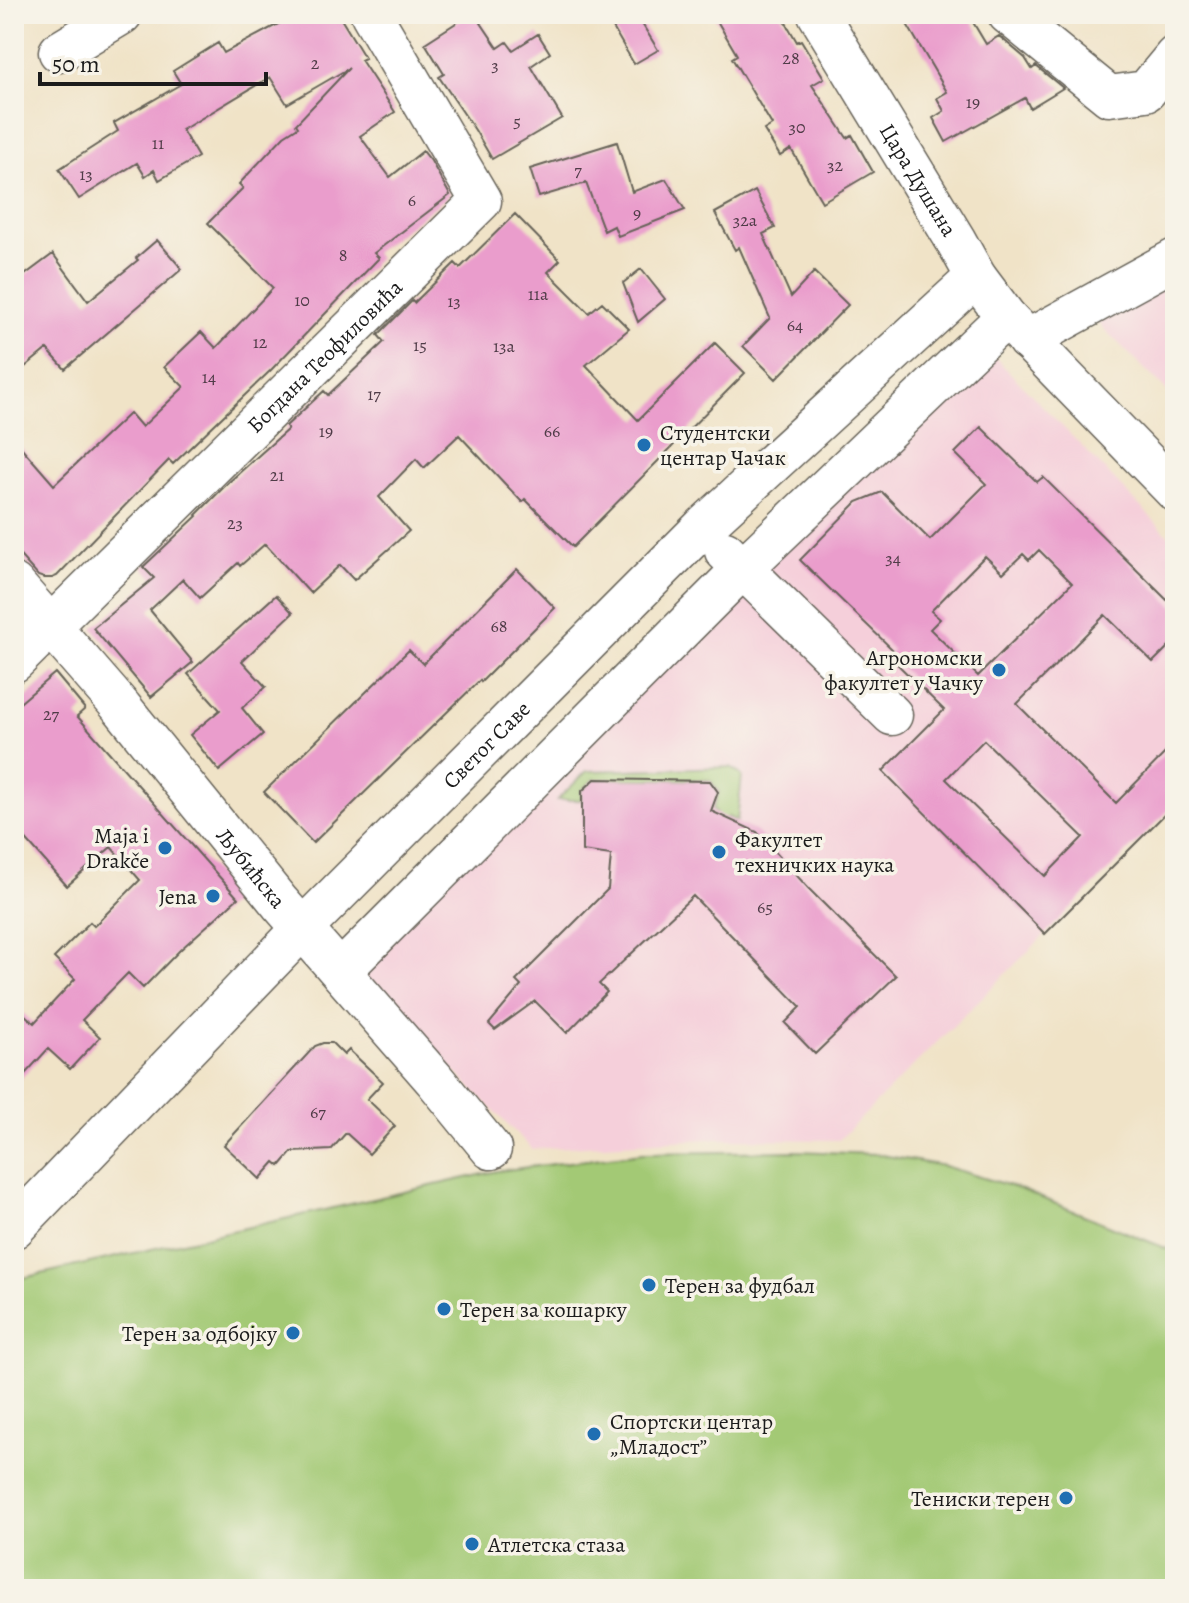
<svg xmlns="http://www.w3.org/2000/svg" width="1189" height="1603" viewBox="0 0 1189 1603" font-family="Alegreya,serif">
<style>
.built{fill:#f5cfda}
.green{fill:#a3c974;stroke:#607248;stroke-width:2}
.building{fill:#ea9dcc;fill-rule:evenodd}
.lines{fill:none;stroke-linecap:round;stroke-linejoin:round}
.minor-casing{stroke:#666258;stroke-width:43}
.minor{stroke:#fff;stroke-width:40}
.poi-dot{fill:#1f6fb2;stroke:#f7f3e8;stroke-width:3}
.labels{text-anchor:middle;stroke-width:7;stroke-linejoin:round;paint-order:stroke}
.number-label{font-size:18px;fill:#503c48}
.street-label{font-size:22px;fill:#1c1c1c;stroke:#f7f3e8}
.poi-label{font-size:22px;fill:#1c1c1c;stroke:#f7f3e8;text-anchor:start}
</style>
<rect width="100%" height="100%" fill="#f7f3e8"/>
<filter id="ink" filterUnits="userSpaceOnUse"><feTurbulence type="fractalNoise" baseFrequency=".0125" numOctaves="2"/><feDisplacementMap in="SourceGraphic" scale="16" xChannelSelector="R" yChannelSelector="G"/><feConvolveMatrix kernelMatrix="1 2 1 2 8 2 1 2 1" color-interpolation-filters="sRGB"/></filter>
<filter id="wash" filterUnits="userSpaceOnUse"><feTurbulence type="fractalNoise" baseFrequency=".006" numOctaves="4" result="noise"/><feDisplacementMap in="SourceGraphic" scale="32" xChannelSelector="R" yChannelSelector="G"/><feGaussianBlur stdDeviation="1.8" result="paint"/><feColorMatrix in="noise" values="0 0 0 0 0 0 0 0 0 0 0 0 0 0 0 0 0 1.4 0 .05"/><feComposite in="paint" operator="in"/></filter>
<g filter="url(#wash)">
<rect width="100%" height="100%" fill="#f0e3c7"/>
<path class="built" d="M1175,272V399L1093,318Z
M988,350L1175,542V805L839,1140L710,1139L532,1149L354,971Z"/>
<path class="green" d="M731,767L742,776L737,821L728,817L723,821L713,809L719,792L710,780L595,779L581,791V800H557L587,771Z
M796,1151L876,1154L944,1166L1017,1188L1175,1252V1589H14V1280L497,1171L642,1153Z"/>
<g id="blocks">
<path class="building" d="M278,14H338L365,58L361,60L395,112L360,136L390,177L423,151L431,161L450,195L374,253L379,258L270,371L173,464L169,460L57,576L52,578H44L38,576L14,549V439L54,485L130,413L142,427L184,387L164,367L201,332L216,348L273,288L208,223L243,188L239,184L284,136L298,127L296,124L349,68L287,104L270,77L182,130L198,157L159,180L154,170L145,176L137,163L79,199L59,169L118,131L114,123L181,84L173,71L218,43L224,53L282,22Z
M470,14H475L498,48L507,42L513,50L538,34L550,53L531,66L562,118L492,159L475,130L439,77L444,74L425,43Z
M605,14H636L658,50L634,64Z
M713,14H781L797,42L801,40L824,78L812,85L847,138L852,135L873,172L822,202L791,149L780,156L764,130L772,125L732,58L737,55Z
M901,14H968L986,44L999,36L1025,58L1032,69L1036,66L1063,88L1030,108L1025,98L946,142L933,118L944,111L937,98L947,92Z
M617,142L632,192L666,179L685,210L618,236L614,226L604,231L586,183L539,197L530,169Z
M755,191L775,228L763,234L791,297L814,272L848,305L776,379L743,346L770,318L739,247L735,250L715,213Z
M515,214L560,260L548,272L589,313L602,302L629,329L586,365L638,420L715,343L745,373L573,547L525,499L522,502L459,435L424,468L416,459L379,497L409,531L354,580L340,565L310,593L265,544L240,566L238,563L200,598L183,579L150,610L193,662L151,697L93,628L154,578L143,567L197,516L196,515L228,483L288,429L286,426L324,391L328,395L384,342L378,335L412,301L414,303L455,263L460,268Z
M157,240L182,269L65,369L47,349L14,376V283L53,254L88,301L138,260L136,258Z
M641,269L665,299L638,322L623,283Z
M981,427L1037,482L1043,477L1175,608V640L1153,662L1105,615L1017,704L1116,803L1175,743V804L1045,934L883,771L944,710L888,655L893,650L800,560L857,502L882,492L930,540L986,484L955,453ZM1039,550L1072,583L978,676L930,629L940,619L931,611L985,556L1003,573L1023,554L1029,560ZM984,740L1083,837L1045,876L946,779Z
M517,569L555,608L481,682L480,680L313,843L264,792L409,650L423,664Z
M276,595L293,613L242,661L266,687L242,708L263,734L219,771L190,735L220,710L188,674Z
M55,673L85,709L77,716L238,898L180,950L143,988L128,973L82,1020L100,1037L70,1069L48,1049L14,1086V1005L34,1023L75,979L54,958L90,922L94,926L140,880L111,847L67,886L14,826V708Z
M595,779L710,781L718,792L711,811L757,832L809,889L896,976L815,1054L785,1023L801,1007L693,896L599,984L607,992L567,1033L535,1001L495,1030L489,1024L521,986L516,981L608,889L611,855L582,851V791Z
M323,1043H332L344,1055L349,1050L383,1082L367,1099L395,1126L369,1154L346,1133L331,1150L292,1152L280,1166L275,1162L260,1179L224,1145L315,1046Z"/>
</g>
</g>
<g filter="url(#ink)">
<use href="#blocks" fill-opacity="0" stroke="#666258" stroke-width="2"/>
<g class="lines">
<g class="minor-casing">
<g id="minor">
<path id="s1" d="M818,14L956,241L976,277L1006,317L1175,491"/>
<path d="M1008,14L1109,96L1146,91L1175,56"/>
<path d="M59,52L122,14"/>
<path d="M1027,340L1175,259"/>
<path d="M725,551L892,715"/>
<path id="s2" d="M14,584L122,708L280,903L434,1079L491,1149"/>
<path id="s3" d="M14,662L481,201L371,14"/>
<path d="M341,971L742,569L1006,317"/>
<path id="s4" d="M14,1228L303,928L702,528L976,277"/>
</g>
</g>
<use href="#minor" class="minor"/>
</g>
</g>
<g class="poi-dot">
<circle cx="644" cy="445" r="8"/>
<circle cx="999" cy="670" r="8"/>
<circle cx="165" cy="848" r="8"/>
<circle cx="719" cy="852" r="8"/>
<circle cx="213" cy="896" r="8"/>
<circle cx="649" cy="1285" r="8"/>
<circle cx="444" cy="1309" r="8"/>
<circle cx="293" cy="1333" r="8"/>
<circle cx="594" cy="1434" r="8"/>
<circle cx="1066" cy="1498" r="8"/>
<circle cx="472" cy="1544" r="8"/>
</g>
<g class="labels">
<g class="number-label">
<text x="791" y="64">28</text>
<text x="315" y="69">2</text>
<text x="495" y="71">3</text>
<text x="973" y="108">19</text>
<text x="517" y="127">5</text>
<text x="797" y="133">30</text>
<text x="158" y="149">11</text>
<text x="835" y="171">32</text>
<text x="578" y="176">7</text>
<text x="86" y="180">13</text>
<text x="412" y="206">6</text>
<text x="637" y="219">9</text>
<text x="745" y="226">32a</text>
<text x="343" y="261">8</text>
<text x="538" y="300">11a</text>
<text x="302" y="306">10</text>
<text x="454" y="307">13</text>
<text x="795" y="331">64</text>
<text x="260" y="348">12</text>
<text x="420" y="351">15</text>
<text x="504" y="352">13a</text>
<text x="209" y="383">14</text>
<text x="374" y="400">17</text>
<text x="326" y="437">19</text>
<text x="552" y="437">66</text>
<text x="277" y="481">21</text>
<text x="235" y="529">23</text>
<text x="893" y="564">34</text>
<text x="499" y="632">68</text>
<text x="51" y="720">27</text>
<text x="765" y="913">65</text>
<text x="318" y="1118">67</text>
</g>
<g class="street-label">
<text dy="8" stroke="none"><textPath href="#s1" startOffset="194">Цара Душана</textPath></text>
<text dy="8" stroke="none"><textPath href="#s3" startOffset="436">Богдана Теофиловића</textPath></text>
<text dy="8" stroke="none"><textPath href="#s4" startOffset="676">Светог Саве</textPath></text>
<text dy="8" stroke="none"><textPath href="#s2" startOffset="370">Љубићска</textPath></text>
</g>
<g class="poi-label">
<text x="660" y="440">Студентски<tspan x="660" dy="25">центар Чачак</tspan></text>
<text x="983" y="665" text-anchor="end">Агрономски<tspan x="983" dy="25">факултет у Чачку</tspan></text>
<text x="149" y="843" text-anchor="end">Maja i<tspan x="149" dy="25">Drakče</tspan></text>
<text x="735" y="847">Факултет<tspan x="735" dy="25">техничких наука</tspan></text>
<text x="197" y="904" text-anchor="end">Jena</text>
<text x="665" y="1293">Терен за фудбал</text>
<text x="460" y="1317">Терен за кошарку</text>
<text x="277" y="1341" text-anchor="end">Терен за одбојку</text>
<text x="610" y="1429">Спортски центар<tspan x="610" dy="25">„Младост”</tspan></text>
<text x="1050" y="1506" text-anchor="end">Тениски терен</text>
<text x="488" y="1552">Атлетска стаза</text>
</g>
</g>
<rect width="1189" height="1603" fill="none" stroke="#f7f3e8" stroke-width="48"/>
<path d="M40 72v12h226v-12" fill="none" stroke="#1c1c1c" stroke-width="4"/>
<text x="52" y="72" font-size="24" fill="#1c1c1c" stroke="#f7f3e8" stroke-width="6" paint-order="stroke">50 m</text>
</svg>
